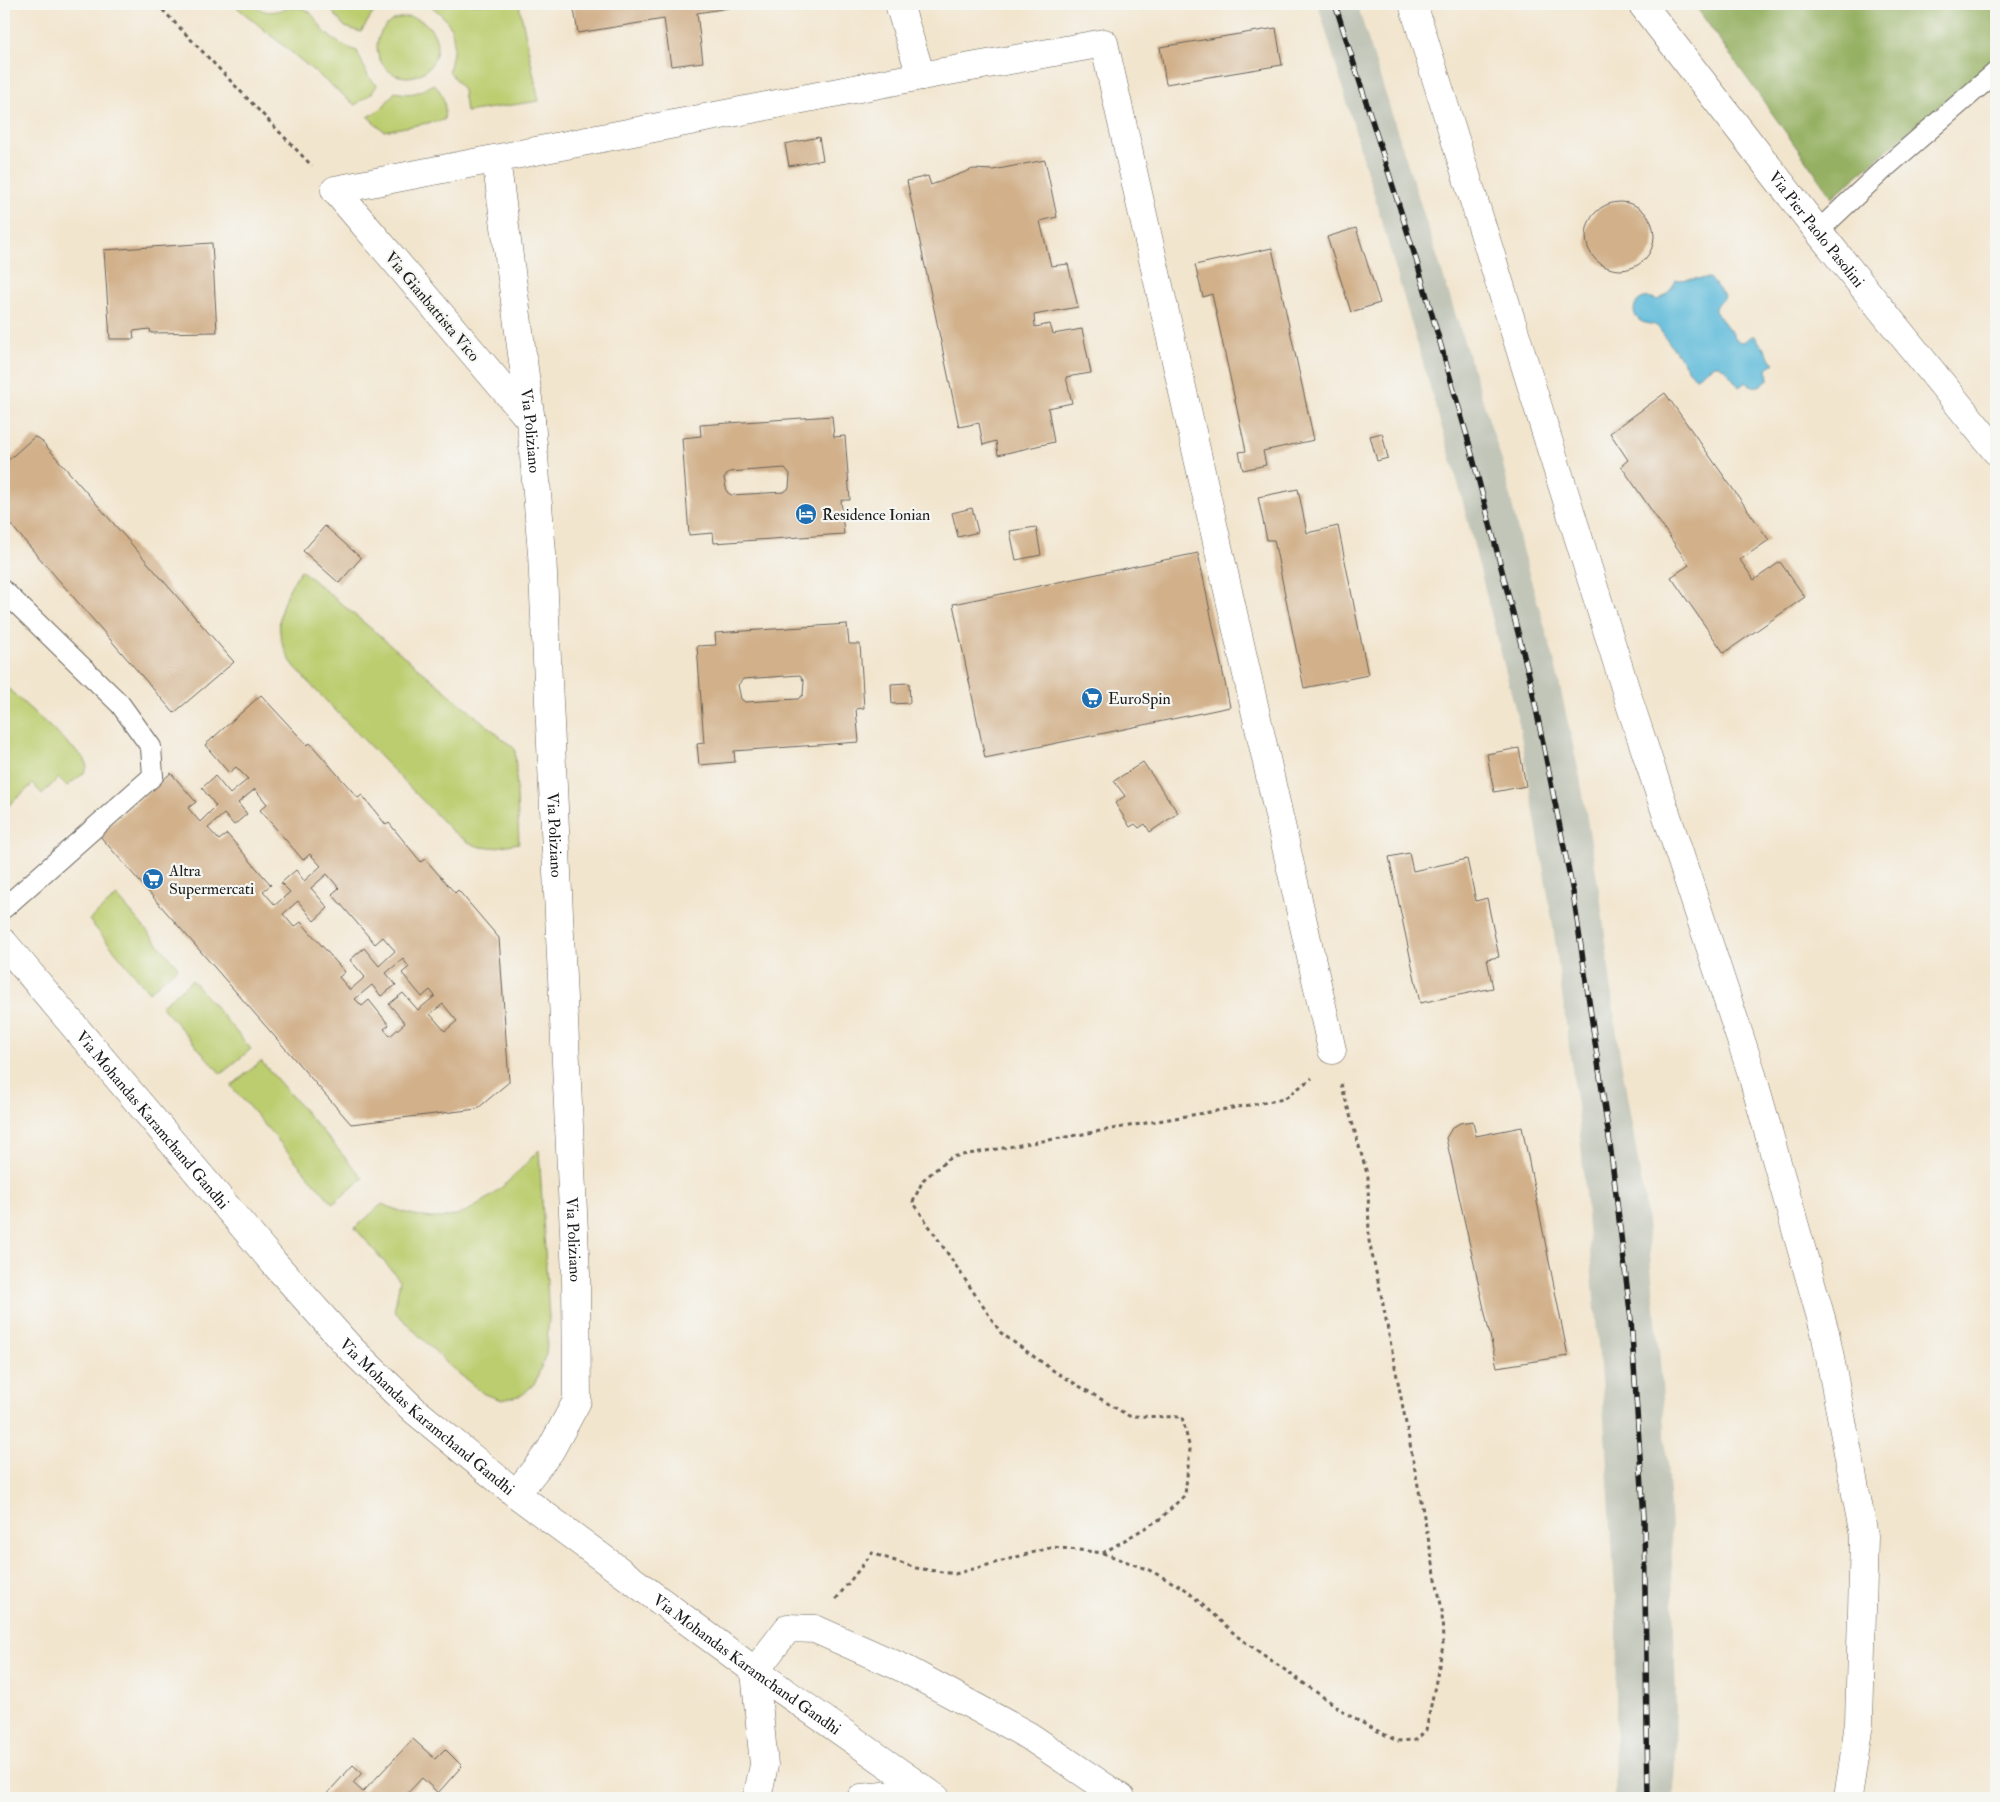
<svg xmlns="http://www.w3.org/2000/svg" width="2000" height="1802" viewBox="0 0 2000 1802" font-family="'IM FELL Double Pica',serif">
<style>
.industrial{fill:#c2c6b9}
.green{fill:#bccd70;stroke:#6c7446}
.forest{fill:#95b062;stroke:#58663f}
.water{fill:#5ab9d9;stroke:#3b6a7a}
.building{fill:#d1b08a;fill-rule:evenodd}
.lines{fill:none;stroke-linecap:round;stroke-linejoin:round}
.lane-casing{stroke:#67625a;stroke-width:22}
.street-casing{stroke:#67625a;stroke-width:29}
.secondary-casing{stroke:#67625a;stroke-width:29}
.primary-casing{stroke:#67625a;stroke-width:29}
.path{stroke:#67625a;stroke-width:3;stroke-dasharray:4 4;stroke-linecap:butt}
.lane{stroke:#fff;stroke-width:20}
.street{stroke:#fff;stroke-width:28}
.secondary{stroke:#fff;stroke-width:28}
.primary{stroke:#fff;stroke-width:28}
.rail-casing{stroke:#1c1c1c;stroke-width:5.5}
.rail{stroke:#f6f6f2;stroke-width:4;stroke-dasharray:11;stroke-linecap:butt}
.labels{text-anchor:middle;stroke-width:4.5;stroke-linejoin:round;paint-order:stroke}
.street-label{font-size:16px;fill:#1c1c1c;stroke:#f6f6f2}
.poi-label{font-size:16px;fill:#1c1c1c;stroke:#f6f6f2;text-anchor:start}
</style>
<rect width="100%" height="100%" fill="#f6f6f2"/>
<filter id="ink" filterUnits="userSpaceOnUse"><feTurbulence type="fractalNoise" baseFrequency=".02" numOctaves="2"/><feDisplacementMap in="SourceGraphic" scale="10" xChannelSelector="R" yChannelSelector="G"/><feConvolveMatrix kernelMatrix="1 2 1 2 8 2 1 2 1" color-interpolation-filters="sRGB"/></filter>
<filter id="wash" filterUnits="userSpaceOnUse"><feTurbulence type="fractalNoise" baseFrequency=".0096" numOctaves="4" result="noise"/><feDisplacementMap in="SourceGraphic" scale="20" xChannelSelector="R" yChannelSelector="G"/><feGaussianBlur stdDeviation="1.12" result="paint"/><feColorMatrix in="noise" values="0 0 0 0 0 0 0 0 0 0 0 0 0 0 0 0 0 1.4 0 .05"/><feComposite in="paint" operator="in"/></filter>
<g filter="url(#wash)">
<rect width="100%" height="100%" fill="#f2e5ce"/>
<path class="industrial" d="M1318,4H1357L1503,464L1522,549L1553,655L1580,777L1601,902L1618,1043L1645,1202L1662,1383L1671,1528L1676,1704L1674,1798H1615L1617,1623L1603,1403L1579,1122L1552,919L1519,724L1458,483Z"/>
<path class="green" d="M233,4H255C267,21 286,4 302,8C313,11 317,23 323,30C333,41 344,46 357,51L368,76L377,85L372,93L355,105Z
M326,4H386L373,13L361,32L345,27Z
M428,4H519L539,101L466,112L463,90L449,71C457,38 457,24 428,4Z
M377 47a30 30 0 1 1 60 0a30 30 0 1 1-60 0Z
M434,84C445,96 446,104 444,120L384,131L368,117L381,109L395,92C412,96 419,93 434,84Z
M301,570L515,749L519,843C484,849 481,853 451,830L307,681C302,674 295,668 290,660C270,626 281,599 301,570Z
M4,685L85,759L87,767L84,773L67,786L59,778L42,794L33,784L7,807L4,801Z
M117,896L178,967L149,992L89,920Z
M192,980L251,1049L221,1074L161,1006Z
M261,1061L363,1178L333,1204L231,1086Z
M539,1150L549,1318L546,1354L535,1383L522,1395L502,1400L484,1394L452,1368L394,1311L400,1280L355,1228L382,1204C399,1211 416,1217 434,1218C476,1220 513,1177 539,1150Z"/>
<path class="forest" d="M1694,4H1996V57L1832,197Z"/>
<path class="water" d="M1710,278L1725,297C1720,301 1715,304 1715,311L1738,341L1743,342L1754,335L1774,363L1767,368L1768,380C1761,387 1754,389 1746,382L1739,387L1725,369L1719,365H1714L1695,378L1657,326C1651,323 1643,324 1639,320C1626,308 1641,291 1657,300C1667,296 1672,289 1676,280Z"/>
<g id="blocks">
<path class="building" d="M573,4H747V5L697,13L703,62L671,66L664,19L578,33Z
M1276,28L1282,65L1166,84L1160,47Z
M819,137L823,160L789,166L785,144Z
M1045,160L1057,217L1040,221L1051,266L1068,264L1078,307L1034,315L1035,327L1050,324L1053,334L1082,329L1091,373L1066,377L1072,403L1048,408L1054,442L998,455L996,441L983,445L979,423L959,427L907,181L928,176L931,185L973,169L993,170Z
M1586 236a34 34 0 1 1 68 0a34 34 0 1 1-68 0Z
M1356,228L1380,303L1351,312L1327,237Z
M212,243L217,332L151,333L150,329L133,331L134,339H110L104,250Z
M1272,248L1314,440L1263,451L1266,465L1243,470L1239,452L1246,451L1212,294L1203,297L1195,265Z
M1665,393L1769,540L1740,560L1754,580L1780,562L1805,597L1724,653L1671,577L1689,565L1621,466L1628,460L1610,433Z
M832,416L834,437L845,436L850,500H841L844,534L714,543L713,533L689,535L682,438L701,436L700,425ZM785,468L790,474L789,488L784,492L731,495L727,492L724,478L729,472Z
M1382,433L1388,458L1377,461L1370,436Z
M34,437L40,439L234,662L174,713L4,517V464Z
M1298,489L1307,533L1338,526L1368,675L1304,688L1274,540H1267L1258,497Z
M972,508L978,532L958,537L952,513Z
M325,526L361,558L339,583L303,551Z
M1036,527L1041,555L1016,560L1010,531Z
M1198,553L1230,707L985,758L953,604Z
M847,624L849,644H860L864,708L856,709L859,742L734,751L735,762L699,765L697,744L704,743L697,646L716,645L715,633ZM800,675L804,682L803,695L798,699L745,702L741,699L738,685L743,679Z
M909,683L910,703L892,704L891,684Z
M261,695L307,745L310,743L358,798L362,795L386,825L389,823L421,862L425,859L455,893L458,890L499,938L509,1082L477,1109L351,1124L99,835L171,773L196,802L188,808L200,822L216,806L202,788L215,776L230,794L248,779L236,767L229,773L205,745ZM255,789L267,804L260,810L303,860L310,854L321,866L304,881L296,870L281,883L290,892L275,905L263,891L271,885L227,834L219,840L208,828L224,814L234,825L247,814L238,803ZM327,874L339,888L332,894L375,944L383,937L395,951L379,966L364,948L350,960L365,977L350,990L339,977L345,972L301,922L294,927L283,914L298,901L314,921L328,908L311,888ZM403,959L409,967L402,973L422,997L430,990L435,996L418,1010L403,993L389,1004L405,1023L390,1036L384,1029L389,1025L369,1000L362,1006L355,999L372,985L381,996L396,985L386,973ZM443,1004L457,1021L445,1031L430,1014Z
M1519,748L1526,786L1494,792L1487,754Z
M1143,762L1178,813L1150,832L1145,824L1139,828L1135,824L1130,827L1115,803L1125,796L1114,781Z
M1409,853L1413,871L1467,859L1476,901L1487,898L1499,957L1487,959L1493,988L1420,1003L1389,857Z
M1473,1121L1476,1136L1522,1127L1568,1356L1497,1367L1446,1138L1452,1128L1460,1123Z
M413,1739L435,1759L445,1749L462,1766L438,1793L422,1778L403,1798H323L353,1765L362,1773L353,1783L363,1792Z"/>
</g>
</g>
<g filter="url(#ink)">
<use href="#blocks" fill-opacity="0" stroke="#67625a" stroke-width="1"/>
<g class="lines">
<g class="lane-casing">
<path id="lane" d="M1818,231L1885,168L1996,72
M4,591L120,704L151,747L153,776L4,908"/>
</g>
<g class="street-casing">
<g id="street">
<path d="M899,4L921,76"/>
<path id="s1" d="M496,159L531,421L542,553L576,1275L577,1401L550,1451L516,1494"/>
<path d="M531,421L335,190L921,76L1104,43L1332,1050"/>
<path d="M757,1798L764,1765L755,1671L788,1628L815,1629L905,1669L1029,1736L1121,1798"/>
<path d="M861,1798L927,1792"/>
</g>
</g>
<g class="secondary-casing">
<g id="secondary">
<path id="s2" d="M1642,4L1818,231L1996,451"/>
<path id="s3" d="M4,943L274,1263L350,1348L414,1410L516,1494L755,1671L936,1798"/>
</g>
</g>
<g class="primary-casing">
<path id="primary" d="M1413,4L1631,707L1751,1071L1825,1332L1864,1536L1859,1723L1848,1798"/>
</g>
<path class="path" d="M157,4L312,166
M1103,1553L1149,1570L1185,1589L1238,1637L1353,1718L1397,1741L1416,1740L1426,1730L1443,1646L1442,1610L1382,1299L1369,1241L1368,1177L1341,1084
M836,1599L872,1553L916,1568L955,1574L1053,1547L1103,1553L1160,1519L1185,1495L1190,1449L1182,1417L1129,1416L1054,1371L1001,1333L913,1202L923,1180L951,1157L1284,1099L1312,1078"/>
<use href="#lane" class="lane"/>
<use href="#street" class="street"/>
<use href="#secondary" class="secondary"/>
<use href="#primary" class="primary"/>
<g class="rail-casing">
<path id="rail" d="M1335,4L1416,259L1469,443L1530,679L1573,892L1610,1144L1631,1320L1644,1518L1648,1798"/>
</g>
<use href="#rail" class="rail"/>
</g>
</g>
<defs>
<g id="hotel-disc" transform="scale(1.125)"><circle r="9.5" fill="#1f6fb2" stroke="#f6f6f2"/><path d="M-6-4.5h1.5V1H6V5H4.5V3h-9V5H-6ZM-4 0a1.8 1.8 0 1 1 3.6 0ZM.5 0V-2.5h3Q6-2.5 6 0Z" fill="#fff"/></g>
<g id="supermarket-disc" transform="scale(1.125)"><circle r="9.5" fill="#1f6fb2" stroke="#f6f6f2"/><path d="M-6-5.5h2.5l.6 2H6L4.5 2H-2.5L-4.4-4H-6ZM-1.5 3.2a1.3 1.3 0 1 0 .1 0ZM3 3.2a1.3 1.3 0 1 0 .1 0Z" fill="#fff"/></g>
</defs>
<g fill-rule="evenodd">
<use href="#hotel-disc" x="806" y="514"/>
<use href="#supermarket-disc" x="1092" y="698"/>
<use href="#supermarket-disc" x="153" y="879"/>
</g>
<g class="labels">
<g class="street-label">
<text dy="6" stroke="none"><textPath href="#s2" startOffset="285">Via Pier Paolo Pasolini</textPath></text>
<text transform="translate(433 306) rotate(50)" y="6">Via Gianbattista Vico</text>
<text dy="6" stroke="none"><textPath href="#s1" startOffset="274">Via Poliziano</textPath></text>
<text dy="6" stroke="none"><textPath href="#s1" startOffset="679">Via Poliziano</textPath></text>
<text dy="6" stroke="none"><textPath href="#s3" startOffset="231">Via Mohandas Karamchand Gandhi</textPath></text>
<text dy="6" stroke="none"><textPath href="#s1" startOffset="1084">Via Poliziano</textPath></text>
<text dy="6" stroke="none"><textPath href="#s3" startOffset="636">Via Mohandas Karamchand Gandhi</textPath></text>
<text dy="6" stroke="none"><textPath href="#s3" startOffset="1041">Via Mohandas Karamchand Gandhi</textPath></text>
</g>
<g class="poi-label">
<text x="822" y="520">Residence Ionian</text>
<text x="1108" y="704">EuroSpin</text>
<text x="169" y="876">Altra<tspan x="169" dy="18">Supermercati</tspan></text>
</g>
</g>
<rect width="2000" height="1802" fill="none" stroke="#f6f6f2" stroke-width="20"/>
</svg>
